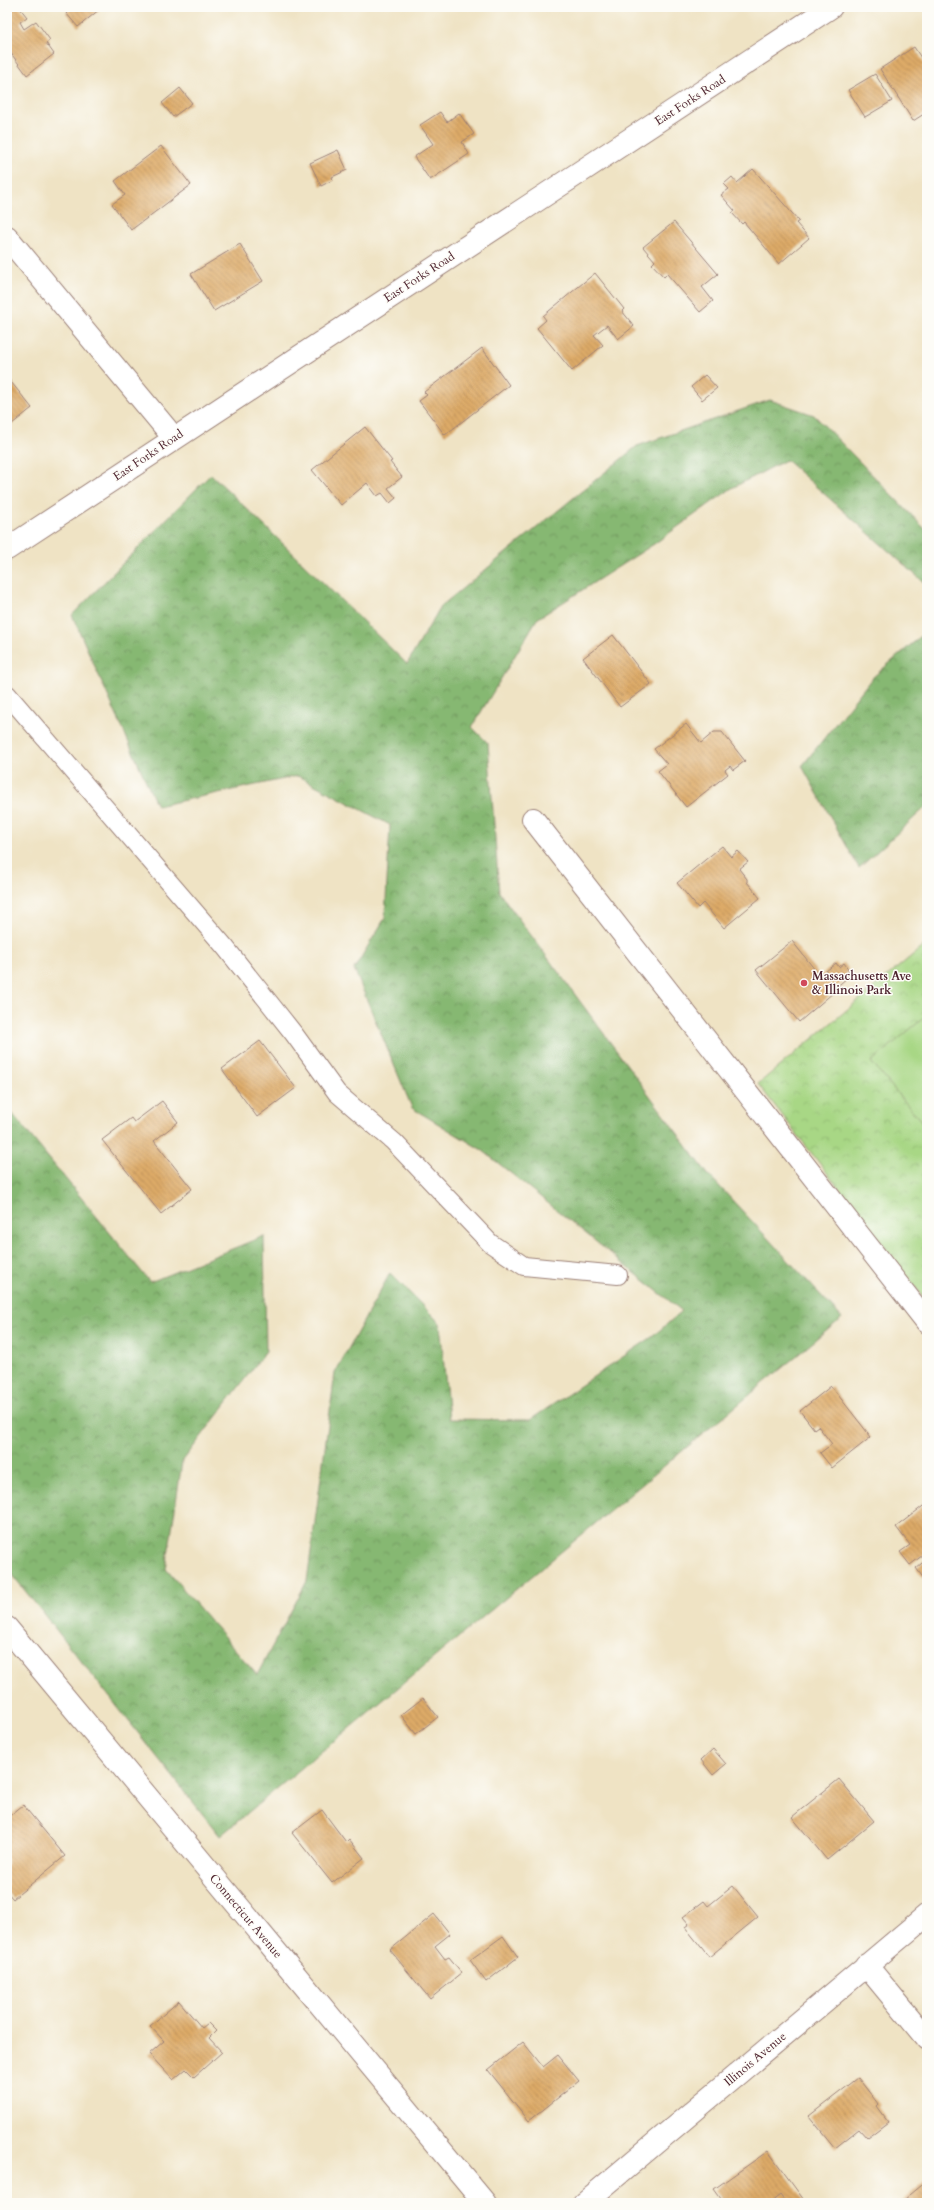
<svg xmlns="http://www.w3.org/2000/svg" width="934" height="2210" viewBox="0 0 934 2210" font-family="Cardo,serif">
<style>
.forest{fill:url(#forest-crowns);stroke:#686c4e}
.park{fill:url(#park-crowns);stroke:#797b58}
.pitch{fill:#a8d785;stroke:#797b58}
.building{fill:url(#building-back-hatch)}
.lines{fill:none;stroke-linecap:round;stroke-linejoin:round}
.service-casing{stroke:#9c8178;stroke-width:20}
.minor-casing{stroke:#9c8178;stroke-width:24}
.service{stroke:#fff;stroke-width:18}
.minor{stroke:#fff;stroke-width:22}
.poi-dot{fill:#d1495b;stroke:#fdfcf7;stroke-width:1.5}
.labels{text-anchor:middle;stroke-width:3;stroke-linejoin:round;paint-order:stroke}
.street-label{font-size:12px;fill:#4a1f2b;stroke:#fdfcf7}
.poi-label{font-size:12px;font-weight:bold;fill:#4a1f2b;stroke:#fdfcf7;text-anchor:start}
</style>
<defs>
<pattern id="forest-crowns" width="20" height="18" patternUnits="userSpaceOnUse"><rect width="20" height="18" fill="#86b872"/><path d="M2 6a3 3 0 1 1 6 0M12 15a3 3 0 1 1 6 0" fill="none" stroke="#70955e"/></pattern>
<pattern id="park-crowns" width="20" height="18" patternUnits="userSpaceOnUse"><rect width="20" height="18" fill="#a8d785"/><path d="M2 6a3 3 0 1 1 6 0M12 15a3 3 0 1 1 6 0" fill="none" stroke="#92b873"/></pattern>
<pattern id="building-back-hatch" width="6" height="6" patternUnits="userSpaceOnUse"><rect width="6" height="6" fill="#ddaa68"/><path d="M-1 5l2 2M0 0l6 6M5-1l2 2" fill="none" stroke="#b58a56"/></pattern>
</defs>
<rect width="100%" height="100%" fill="#fdfcf7"/>
<filter id="ink" filterUnits="userSpaceOnUse"><feTurbulence type="fractalNoise" baseFrequency=".025" numOctaves="2"/><feDisplacementMap in="SourceGraphic" scale="8" xChannelSelector="R" yChannelSelector="G"/><feConvolveMatrix kernelMatrix="1 2 1 2 8 2 1 2 1" color-interpolation-filters="sRGB"/></filter>
<filter id="wash" filterUnits="userSpaceOnUse"><feTurbulence type="fractalNoise" baseFrequency=".012" numOctaves="4" result="noise"/><feDisplacementMap in="SourceGraphic" scale="16" xChannelSelector="R" yChannelSelector="G"/><feGaussianBlur stdDeviation="0.9" result="paint"/><feColorMatrix in="noise" values="0 0 0 0 0 0 0 0 0 0 0 0 0 0 0 0 0 1.4 0 .05"/><feComposite in="paint" operator="in"/></filter>
<g filter="url(#wash)">
<rect width="100%" height="100%" fill="#efe3c4"/>
<path class="forest" d="M770,400L814,415L927,531V585L786,460L732,488L654,544L537,619L472,727L488,743L499,892L707,1173L842,1318L220,1836L7,1568V1107L150,1282L264,1236L266,1351L182,1462L166,1569L257,1675L307,1581L335,1373L390,1273L440,1323L449,1419L530,1420L652,1337L682,1311L482,1150L412,1108L354,969L385,918L390,825L298,776L157,806L72,615L211,474L407,664L441,606L637,446Z
M927,631V806L859,868L802,766L872,678Z"/>
<path class="park" d="M927,943V1302L758,1084Z"/>
<path class="pitch" d="M927,1015V1128L871,1062Z"/>
<g id="blocks">
<path class="building" d="M7,7H19L27,17L20,22L24,29L36,21L50,40L46,43L54,54L27,75L7,48Z
M73,7H99L100,9L78,27L66,13Z
M914,47L927,67V112L913,121L880,69Z
M875,74L892,101L865,117L848,90Z
M180,88L192,103L173,117L162,103Z
M440,112L447,122L459,113L474,134L462,142L469,154L430,180L414,157L433,144L420,125Z
M161,146L191,185L131,230L112,204L125,195L115,181Z
M338,150L347,170L332,177L333,180L321,186L310,163Z
M753,169L799,221L796,223L809,238L779,264L744,222L742,224L732,213L735,211L721,195L729,189L724,184L732,177L737,183Z
M674,222L718,274L702,287L713,301L700,312L667,274L664,277L652,264L655,261L643,247Z
M240,244L263,281L214,311L191,274Z
M595,273L624,309L622,311L634,326L618,339L607,325L594,335L603,345L572,371L537,328L546,320L543,316Z
M482,348L509,385L445,435L419,401L427,395L424,392Z
M705,375L717,388L702,400L691,387Z
M7,377L32,408L7,428Z
M365,427L392,461L390,462L402,477L388,488L396,498L390,503L382,493L377,496L367,483L341,505L312,470Z
M613,635L651,684L620,707L583,658Z
M686,724L701,743L714,732H722L745,761L733,770L730,766L725,770L728,774L686,807L658,771L667,764L654,749Z
M722,846L731,857L738,851L748,862L739,869L747,879V882L760,898L724,928L703,903L698,908L677,883Z
M792,941L820,976L836,963L839,967L844,963L849,970L846,974L848,977L833,990L834,992L799,1022L756,970Z
M260,1041L296,1088L257,1117L222,1069Z
M162,1101L178,1122L154,1141L192,1189L161,1214L102,1140L131,1118L134,1122Z
M831,1386L871,1437L832,1468L820,1453L832,1444L818,1426L814,1429L800,1411Z
M927,1503V1577L924,1579L916,1568L927,1559L923,1555L910,1565L900,1552L910,1545L896,1527Z
M423,1698L438,1717L416,1734L401,1715Z
M713,1749L726,1764L713,1775L701,1760Z
M839,1779L874,1821L827,1860L792,1817Z
M23,1805L65,1856L13,1899L7,1892V1818Z
M322,1810L346,1842L349,1839L364,1858L332,1883L292,1833Z
M733,1886L758,1917L709,1957L685,1927L689,1924L683,1917L704,1901L708,1906Z
M434,1914L450,1934L435,1946L445,1959L449,1957L462,1973L430,1999L390,1950Z
M503,1936L518,1957L486,1982L470,1960Z
M179,2001L202,2028L208,2023L216,2031L209,2038L222,2052L194,2077L186,2069L173,2080L149,2054L164,2041L150,2026Z
M523,2042L543,2067L558,2055L579,2081L529,2121L488,2070Z
M858,2078L879,2105L877,2107L888,2122L867,2138L859,2129L835,2148L809,2116Z
M768,2151L804,2200L799,2203H786L780,2195L770,2203H724L714,2189Z
M927,2180V2203H899Z"/>
</g>
</g>
<g filter="url(#ink)">
<use href="#blocks" fill-opacity="0" stroke="#9c8178" stroke-width="1"/>
<g class="lines">
<g class="service-casing">
<path id="service" d="M7,694L225,947L294,1034L337,1093L394,1142L490,1243L524,1266L618,1275"/>
</g>
<g class="minor-casing">
<path id="minor" d="M7,237L174,438
M7,549L831,7
M533,819L927,1322
M7,1628L485,2203
M866,1965L927,2039
M584,2203L927,1915"/>
</g>
<use href="#service" class="service"/>
<use href="#minor" class="minor"/>
</g>
</g>
<circle class="poi-dot" cx="804" cy="983" r="4"/>
<g class="labels">
<g class="street-label">
<text transform="translate(690 100) rotate(-33)" y="4">East Forks Road</text>
<text transform="translate(419 277) rotate(-33)" y="4">East Forks Road</text>
<text transform="translate(148 455) rotate(-34)" y="4">East Forks Road</text>
<text transform="translate(246 1916) rotate(50)" y="4">Connecticut Avenue</text>
<text transform="translate(755 2059) rotate(-40)" y="4">Illinois Avenue</text>
</g>
<g class="poi-label">
<text x="812" y="980">Massachusetts Ave<tspan x="812" dy="14">&amp; Illinois Park</tspan></text>
</g>
</g>
<rect width="934" height="2210" fill="none" stroke="#fdfcf7" stroke-width="24"/>
</svg>
